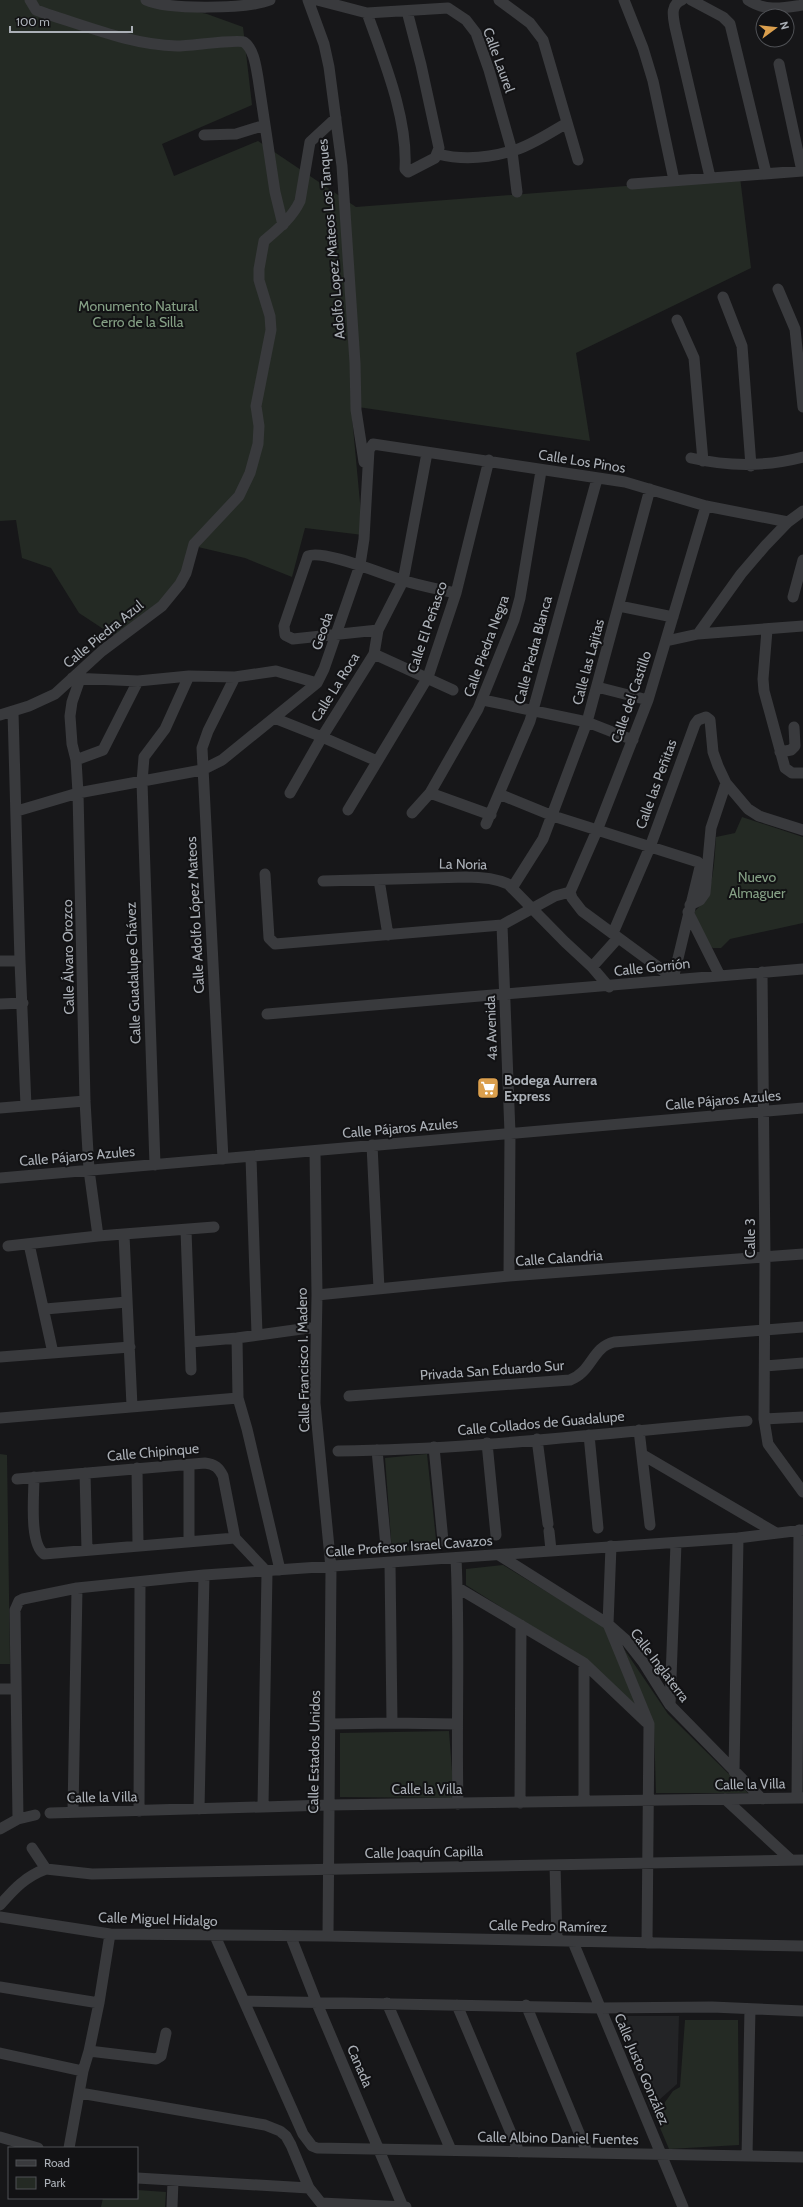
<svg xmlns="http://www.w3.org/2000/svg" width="803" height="2207" viewBox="0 0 803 2207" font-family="Cabin,sans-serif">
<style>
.built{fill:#232426}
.green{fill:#242a24}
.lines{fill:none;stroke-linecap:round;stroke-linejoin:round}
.minor{stroke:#393a3d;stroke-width:11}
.labels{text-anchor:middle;stroke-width:4;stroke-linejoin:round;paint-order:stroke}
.street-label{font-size:14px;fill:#abb0b7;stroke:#121214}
.park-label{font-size:14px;fill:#85a085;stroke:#121214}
.poi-label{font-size:14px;font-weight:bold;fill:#abb0b7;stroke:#121214;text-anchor:start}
</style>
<rect width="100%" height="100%" fill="#171719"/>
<path class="built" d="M618,2016H679L677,2084L650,2108Z"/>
<path class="green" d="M0,0H146L207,14L243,27L252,105L162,144L174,176L258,141L356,207L740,177L751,268L576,353L590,441L351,406L363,535L305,528L292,577L245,558L198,547L172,592L114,636L79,613L51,568L22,558L16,520L0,521Z
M742,817L803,837V923L730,939L721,948H713L708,945L694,912C715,894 714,863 716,837L735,833Z
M0,1454L7,1455L10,1664H0Z
M427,1454L437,1549L392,1552L385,1458Z
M503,1565L606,1628L639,1709L590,1663L466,1585V1569Z
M624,1649L668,1714L748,1793H656L654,1727Z
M449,1731L454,1798L340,1797V1733Z
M685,2020H738L739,2145L669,2149L655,2116L673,2091L680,2087Z
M137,2190L166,2192L165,2207H101L103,2198H137Z"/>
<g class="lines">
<path class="minor" d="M30,0L36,10L47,14C89,27 133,45 177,46C190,46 237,39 244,42C254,49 256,67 258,78L275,192L283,225
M146,0C168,10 247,9 270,0
M308,0L324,44L329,67L342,166L355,363L356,410L364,462
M317,0L367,13L448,8L466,20L476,33L489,70L512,151L517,192
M499,0L530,23L543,40L578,160
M624,0L643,48L653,81L674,180
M682,0C670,5 673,16 675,27L710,177
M691,0L723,17L730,24L766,173
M748,0C766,12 783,8 803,5
M367,13C384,61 408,118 405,169L408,172L435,158L439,148L421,65L407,11
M779,64L802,171
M204,135L236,134L265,125
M438,154C461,160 488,158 512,151C529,147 551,132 567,123
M632,184L803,171
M778,289L795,329L803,407
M723,297L742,346L751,466
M677,320L694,358L703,461
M691,458C730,467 765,467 803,457
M793,597L803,560
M619,606L673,617
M378,630L293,639L285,635L284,626L308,556C323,549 384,575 402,580C420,586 438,589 456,593
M767,630L763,679L764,691L785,768L792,773H803
M698,634L741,574L765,546L788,522L803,511
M666,641L698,634L803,626
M374,654L453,690
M72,678L138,681L189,676L235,677L276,671L317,683
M80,679L72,702L70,716L72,744L76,760L78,793L85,1101L89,1170L98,1236
M597,687L648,700
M483,700L587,722L633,740
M13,712L20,961L26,1106
M0,715L29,706L55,694L102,651L162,606L180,584L186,573L194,544L239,496L250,473L258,444L259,426L256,406L271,330L270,316L259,280V269L264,241C278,229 292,218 300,201L310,142L336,118
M274,718L322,737L377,761
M780,752L791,750L795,746L794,727
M76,760L103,750L138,681
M290,793L322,737L374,654L378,630L403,581L427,453
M430,793L491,815
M499,794L553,816L698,862L700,867L673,979
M348,810L428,677L456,593L489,460
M17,811L78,793L202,770L222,760L317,683L324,669L360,565L364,539L369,450L373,444L625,482L706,506L788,522
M412,813L430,793L478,709L514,620L520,598L541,471
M486,824L530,721L597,479
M265,874L269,938L275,944L502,925
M379,880L388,935
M323,881L466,877C481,877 495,878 508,884L565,942L592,967
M512,888L543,839L587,722L650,489
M570,892L598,828L648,700L706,506
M690,905L700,900L705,893L711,828L726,783
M688,912L720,976
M613,933L650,847L695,724L698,720L706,717L710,720L713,752L718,766L726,783L748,809L759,816L803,830
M0,961H20
M762,972L765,1257L764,1419L768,1444L803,1492
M609,987L592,967L618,938
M0,1004L23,1003
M267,1014C446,999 624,984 803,969
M0,1108L85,1101
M372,1145L379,1289
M315,1151L317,1295L315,1403L331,1568L328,1936
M251,1158L257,1334
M223,1159L202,748L208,731L235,677
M155,1165L142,782L144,757L165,729L189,676
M0,1178L803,1108
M186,1230L191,1370
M124,1235L132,1406
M29,1244L53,1353
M8,1246L98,1236L214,1227
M509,1276L510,1133L502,925L555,896L570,892L572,898L582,911L673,978
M317,1295L509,1276L803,1254
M45,1309L127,1302
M237,1338L238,1398L247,1429L280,1570
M191,1342L237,1338L316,1327
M0,1357L130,1347
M765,1366L803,1363
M349,1396L570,1380C592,1372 592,1347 614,1342L803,1327
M0,1418L238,1398
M764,1419L803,1417
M639,1430L650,1525
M589,1435L598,1528
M537,1439L548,1524
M487,1443L496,1535
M434,1447L443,1541
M377,1450L386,1547
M338,1451C474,1450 611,1432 747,1421
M643,1455L776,1533
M189,1466V1541
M137,1468L138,1545
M85,1473L87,1550
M34,1477C34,1496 29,1543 44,1554L235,1538
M17,1479L205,1463C215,1464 219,1468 223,1476L235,1538L267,1572L263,1806
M549,1531L551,1550
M611,1546L608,1624L649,1724L647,1943
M499,1555L608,1624L625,1639L643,1662L670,1705L762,1799
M456,1558C460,1640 456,1722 458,1804
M390,1563L392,1723
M458,1588L584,1663L646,1722
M0,1689H16
M670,1705L676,1543
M330,1724L392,1723L456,1724
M734,1772L738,1538
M797,1798L799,1530
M725,1799L791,1860
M584,1801V1663
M520,1803L521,1625
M199,1809L204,1575
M139,1811L140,1583
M73,1812L77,1588
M50,1813L328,1805L803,1798
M18,1819L15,1610L19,1601L23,1599L77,1588L204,1575L738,1538L803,1530
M0,1829L18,1819L35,1815
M555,1865L557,1941
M46,1869L92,1874L803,1860
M0,1905C14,1889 26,1876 46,1869L32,1848
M0,1917L110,1934L328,1936L803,1946
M215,1936L303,2134L312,2146L317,2148L803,2157
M291,1937L316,2001L403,2207
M573,1942L683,2207
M0,1987L99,2003
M245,2001L599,2008L712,2007L803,2011
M387,2003L451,2150
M457,2005L519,2152
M526,2005L587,2152
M89,2051L156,2059L161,2056L166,2033
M0,2053L83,2071
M80,2093L265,2125L280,2131L286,2136L291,2145L309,2188L321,2203
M0,2137L38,2148
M69,2148L83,2071L89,2051L99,2003L110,1934
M747,2156L750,2009
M137,2178L309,2188
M321,2203L406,2207
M172,2207L173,2181"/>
</g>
<defs>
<g id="supermarket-square" transform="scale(1.15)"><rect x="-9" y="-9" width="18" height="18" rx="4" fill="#db9f4d" stroke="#121214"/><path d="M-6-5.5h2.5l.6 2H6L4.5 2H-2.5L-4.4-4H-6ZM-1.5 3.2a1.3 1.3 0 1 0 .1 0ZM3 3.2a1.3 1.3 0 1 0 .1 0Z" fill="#fff"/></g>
</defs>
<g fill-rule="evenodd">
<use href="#supermarket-square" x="488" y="1088"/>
</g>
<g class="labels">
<g class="street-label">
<text transform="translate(499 60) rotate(70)" y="5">Calle Laurel</text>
<text transform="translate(331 239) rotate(-95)" y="5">Adolfo Lopez Mateos Los Tanques</text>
<text transform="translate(582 461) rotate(9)" y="5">Calle Los Pinos</text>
<text transform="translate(427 627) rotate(-71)" y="5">Calle El Peñasco</text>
<text transform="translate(322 631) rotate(-71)" y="5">Geoda</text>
<text transform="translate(103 634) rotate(-39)" y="5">Calle Piedra Azul</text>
<text transform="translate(486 646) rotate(-70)" y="5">Calle Piedra Negra</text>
<text transform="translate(533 650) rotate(-75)" y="5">Calle Piedra Blanca</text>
<text transform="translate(588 662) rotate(-75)" y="5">Calle las Lajitas</text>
<text transform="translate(335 687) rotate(-58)" y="5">Calle La Roca</text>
<text transform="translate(631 697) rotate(-71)" y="5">Calle del Castillo</text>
<text transform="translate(656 784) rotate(-70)" y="5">Calle las Peñitas</text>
<text transform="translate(463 864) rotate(1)" y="5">La Noria</text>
<text transform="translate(195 915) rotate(-93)" y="5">Calle Adolfo López Mateos</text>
<text transform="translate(68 957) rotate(-91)" y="5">Calle Álvaro Orozco</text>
<text transform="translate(652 967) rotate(-6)" y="5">Calle Gorrión</text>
<text transform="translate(133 973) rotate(-92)" y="5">Calle Guadalupe Chávez</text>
<text transform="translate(491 1028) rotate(-92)" y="5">4a Avenida</text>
<text transform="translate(723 1100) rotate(-5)" y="5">Calle Pájaros Azules</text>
<text transform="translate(400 1128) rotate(-5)" y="5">Calle Pájaros Azules</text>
<text transform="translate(77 1156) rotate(-5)" y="5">Calle Pájaros Azules</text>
<text transform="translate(750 1238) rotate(-90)" y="5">Calle 3</text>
<text transform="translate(559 1258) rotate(-4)" y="5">Calle Calandria</text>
<text transform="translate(303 1360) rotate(-91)" y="5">Calle Francisco I. Madero</text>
<text transform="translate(492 1370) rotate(-4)" y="5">Privada San Eduardo Sur</text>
<text transform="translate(541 1423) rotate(-5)" y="5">Calle Collados de Guadalupe</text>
<text transform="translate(153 1452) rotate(-5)" y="5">Calle Chipinque</text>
<text transform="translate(409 1546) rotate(-4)" y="5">Calle Profesor Israel Cavazos</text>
<text transform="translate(660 1665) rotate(53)" y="5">Calle Inglaterra</text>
<text transform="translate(314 1752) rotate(-89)" y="5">Calle Estados Unidos</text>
<text transform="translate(750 1784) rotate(-1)" y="5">Calle la Villa</text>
<text x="427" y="1794">Calle la Villa</text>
<text transform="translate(102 1797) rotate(-1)" y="5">Calle la Villa</text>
<text transform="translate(424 1852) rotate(-1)" y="5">Calle Joaquín Capilla</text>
<text transform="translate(158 1919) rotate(2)" y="5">Calle Miguel Hidalgo</text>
<text transform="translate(548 1926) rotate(1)" y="5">Calle Pedro Ramírez</text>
<text transform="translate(360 2066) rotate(67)" y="5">Canada</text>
<text transform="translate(642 2069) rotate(67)" y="5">Calle Justo González</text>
<text transform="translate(558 2138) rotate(1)" y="5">Calle Albino Daniel Fuentes</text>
</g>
<g class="park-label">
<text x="138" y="311">Monumento Natural<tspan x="138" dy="16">Cerro de la Silla</tspan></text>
<text x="757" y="882">Nuevo<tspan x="757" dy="16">Almaguer</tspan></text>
</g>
<g class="poi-label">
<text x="504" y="1085">Bodega Aurrera<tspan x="504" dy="16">Express</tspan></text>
</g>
</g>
<rect x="8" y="2147" width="130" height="52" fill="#121214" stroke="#4f5155"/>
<rect x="16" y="2160" width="20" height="6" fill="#393a3d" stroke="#4f5155"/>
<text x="44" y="2167" font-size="12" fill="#abb0b7">Road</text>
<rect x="16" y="2177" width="20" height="12" fill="#242a24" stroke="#4f5155"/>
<text x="44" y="2187" font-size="12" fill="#abb0b7">Park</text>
<g transform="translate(775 28) rotate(75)"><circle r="19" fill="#121214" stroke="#4f5155"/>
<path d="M0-3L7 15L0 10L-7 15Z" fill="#db9f4d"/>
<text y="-6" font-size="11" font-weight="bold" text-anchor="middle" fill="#abb0b7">N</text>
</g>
<path d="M10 26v6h122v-6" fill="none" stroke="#abb0b7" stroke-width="2"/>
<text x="16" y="26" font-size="12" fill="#abb0b7" stroke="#121214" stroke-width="3" paint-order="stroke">100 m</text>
</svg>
